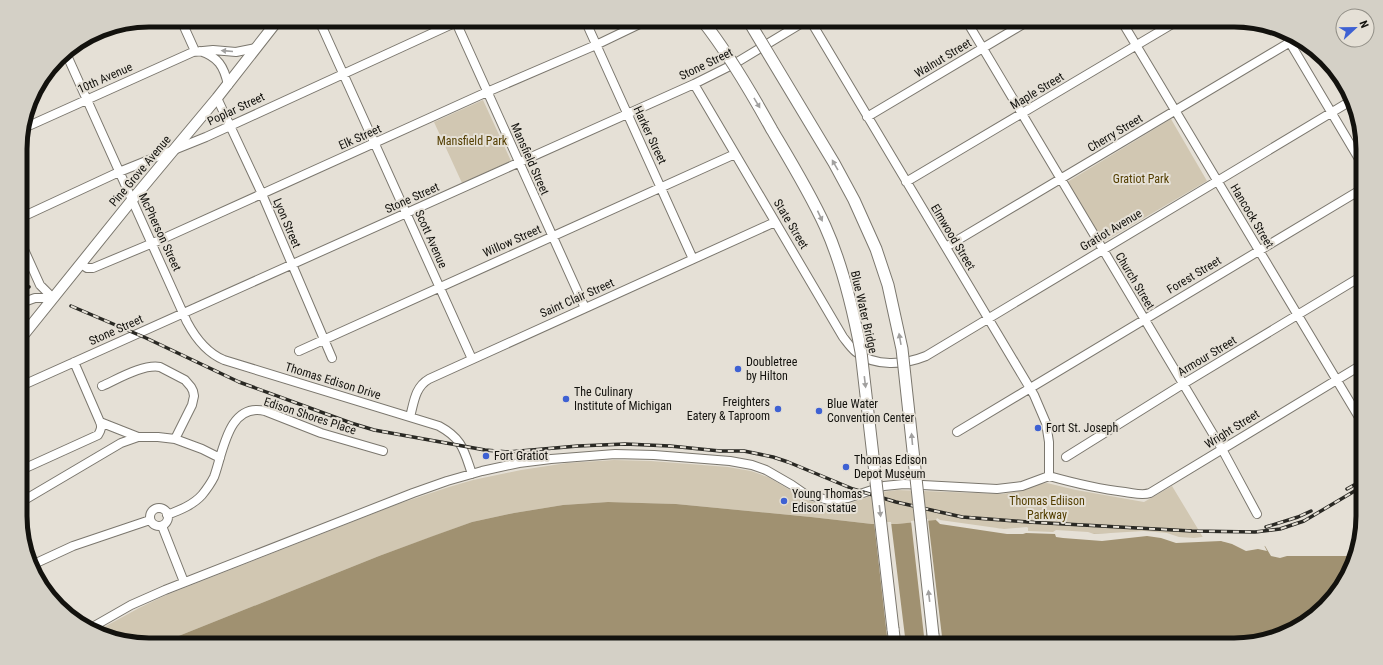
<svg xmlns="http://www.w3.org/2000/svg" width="1383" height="665" viewBox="0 0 1383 665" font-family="'Roboto Condensed',sans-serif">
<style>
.green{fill:#d1c7b2}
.water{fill:#a09171}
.pier{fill:#e5e0d6}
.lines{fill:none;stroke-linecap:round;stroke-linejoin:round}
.minor-casing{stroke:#7b776e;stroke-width:10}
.major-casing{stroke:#7b776e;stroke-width:12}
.highway-casing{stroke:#7b776e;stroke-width:13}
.minor{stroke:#fff;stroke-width:8}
.major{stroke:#fff;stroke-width:10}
.highway{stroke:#fff;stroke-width:11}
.rail-casing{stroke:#2a2924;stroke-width:3.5}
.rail{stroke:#e5e0d6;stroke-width:2;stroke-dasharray:6;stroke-linecap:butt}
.highway-bridge-casing{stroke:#7b776e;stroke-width:13;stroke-linecap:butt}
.highway-bridge{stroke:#fff;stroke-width:11}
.oneway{fill:#a1a09f}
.poi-dot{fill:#3e61d3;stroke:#e5e0d6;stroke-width:1.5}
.labels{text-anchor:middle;stroke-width:4;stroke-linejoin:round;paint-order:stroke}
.street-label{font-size:12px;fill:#13120e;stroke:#e5e0d6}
.park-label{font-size:12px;fill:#533e00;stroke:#e5e0d6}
.poi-label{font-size:12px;fill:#13120e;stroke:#e5e0d6;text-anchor:start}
.rim{fill:none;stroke:#13120e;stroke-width:5}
</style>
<rect width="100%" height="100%" fill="#e5e0d6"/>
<path class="green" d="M483,100L511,161L462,183L434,122Z
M1171,119L1207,181L1100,244L1064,184Z
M614,460L651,461L728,467L751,471L768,477L807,500L825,505L848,504L882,492L897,490L1002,494L1015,492L1037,484L1047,483L1076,490L1144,502L1172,486L1204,539L1004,531L929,521L897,524H872L811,517L676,504L608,502L563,505L514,513L472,522L379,556L156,645H149L95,632L139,608L164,596L395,505L449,487L473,480L521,470L567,463Z"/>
<path class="water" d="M608,502L676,504L811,517L872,524H897L936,520L940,522L1026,532L1088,534L1144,533L1179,539H1204L1265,546L1271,556L1280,558L1287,556H1354L1350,573L1306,623L1242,645H156L379,556L433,536L472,522L514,513L563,505Z"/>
<path class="pier" d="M937,518L940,520L1004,529L1027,527L1028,528V531L1053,532L1056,530L1088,532L1094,534L1144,531L1167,533L1179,537L1194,538L1218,535L1222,537L1230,536L1237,539L1256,538L1262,541L1267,551L1258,549L1246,551L1232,544L1221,541L1176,543L1161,538L1147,536L1102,541L1063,538L1056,537L1055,534L1026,533L1023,534H1007L940,524L936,520Z
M928,519L943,645H925L911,521Z
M874,522H891L906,645H888Z"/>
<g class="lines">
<g class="minor-casing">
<path id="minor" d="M181,20L195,51
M318,20L323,29L472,359
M455,20L585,308
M585,20L693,259
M810,20L1034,395L1046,423L1049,442V476
M966,20L1222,449L1257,514
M1121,20L1363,424
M1283,31L1362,164
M65,51L187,322C196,339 207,353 224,360L439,426C463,439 464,451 472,474
M200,51C218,57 224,66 228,85
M694,84L843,337C847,342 851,348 856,352C875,367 904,365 926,356L1349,102
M217,98L262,194L332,358
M867,117L1030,20
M24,128L193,52L213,50L236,52L256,48
M906,182L1179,20
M20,218L119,172L206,137L461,20
M21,243L40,285L53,298
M946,247L1297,38
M81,264L87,268H93L160,240L487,92L596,45L648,20
M21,303L35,298H53
M299,351L735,154
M21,386L694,84L734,64L807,20
M102,386C118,379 143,364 160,367L185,380L191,387L193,391L194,396L192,405L175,439
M410,417C414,402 415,387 429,379L775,222
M100,422L138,437H158L175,439L202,449L220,458
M957,432L1362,189
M1066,457L1183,384L1362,276
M21,470L98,435C101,430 102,427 100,422L74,362
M1049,476C1074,483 1099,489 1125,492C1134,493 1142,496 1150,493L1363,364
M21,502L121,443L138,437
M150 517a9 9 0 1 1 18 0a9 9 0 1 1-18 0Z
M167,515C180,510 193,505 202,495C206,490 211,483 214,477C223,453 228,402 265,411L321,433L383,451
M162,526L184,582
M34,564L73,546L150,520
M89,629L131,605L165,590L413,493L447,481L482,471L519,463L551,459L615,454L654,455L730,461L752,465L766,470L792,485L805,494L828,500L848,498L884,486L904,484L997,489L1022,486L1049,476"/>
</g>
<g class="major-casing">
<path id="major" d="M21,338L132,200L217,98L278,20"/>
</g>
<g class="highway-casing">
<path id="highway" d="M893,629L895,645
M933,635L934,645"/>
</g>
<use href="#minor" class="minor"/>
<use href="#major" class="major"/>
<use href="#highway" class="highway"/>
<g class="rail-casing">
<path id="rail" d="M21,284L29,287
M71,306L146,338L239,382L351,423L374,430L485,450L508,452L578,446L625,444L670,446L720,451H744L773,457L788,462L853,489L896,502L962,517L1028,522L1192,531L1255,532L1280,529L1304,521L1358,489
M1347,489L1363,480
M1266,527L1298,517L1311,511"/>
</g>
<use href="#rail" class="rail"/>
<g class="highway-bridge-casing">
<path id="highway-bridge" d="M702,20C729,54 751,92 772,130C791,162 810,193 825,226C843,266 853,309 861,352L893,629
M748,20L834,163L854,200L876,249L888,285L902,349L933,635"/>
</g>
<use href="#highway-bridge" class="highway-bridge"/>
</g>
<defs><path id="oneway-solid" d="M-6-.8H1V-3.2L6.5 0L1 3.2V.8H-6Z"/></defs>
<g class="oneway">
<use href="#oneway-solid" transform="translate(227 51) rotate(-175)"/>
<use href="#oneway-solid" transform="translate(757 103) rotate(59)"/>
<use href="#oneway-solid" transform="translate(835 165) rotate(-120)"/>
<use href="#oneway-solid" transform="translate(820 216) rotate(65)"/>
<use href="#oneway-solid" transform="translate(900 339) rotate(-100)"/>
<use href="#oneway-solid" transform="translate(865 382) rotate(83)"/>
<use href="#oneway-solid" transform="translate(912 439) rotate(-95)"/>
<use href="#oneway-solid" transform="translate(880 511) rotate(83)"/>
<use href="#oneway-solid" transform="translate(929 596) rotate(-97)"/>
</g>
<g class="poi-dot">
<circle cx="738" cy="369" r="4"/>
<circle cx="566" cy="399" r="4"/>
<circle cx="778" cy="409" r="4"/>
<circle cx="819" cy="411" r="4"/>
<circle cx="1038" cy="428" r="4"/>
<circle cx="486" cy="456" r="4"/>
<circle cx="846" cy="467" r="4"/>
<circle cx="784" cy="501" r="4"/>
</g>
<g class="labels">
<g class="street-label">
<text transform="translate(943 58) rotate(-31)" y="4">Walnut Street</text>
<text transform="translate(706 64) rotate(-26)" y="4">Stone Street</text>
<text transform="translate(105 78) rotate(-24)" y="4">10th Avenue</text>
<text transform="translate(1037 91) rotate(-31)" y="4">Maple Street</text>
<text transform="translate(236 109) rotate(-25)" y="4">Poplar Street</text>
<text transform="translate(1115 133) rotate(-31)" y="4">Cherry Street</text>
<text transform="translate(650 135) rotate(65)" y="4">Harker Street</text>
<text transform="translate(360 137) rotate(-24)" y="4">Elk Street</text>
<text transform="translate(530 159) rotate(66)" y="4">Mansfield Street</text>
<text transform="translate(140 171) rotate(-50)" y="4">Pine Grove Avenue</text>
<text transform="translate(412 198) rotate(-24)" y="4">Stone Street</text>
<text transform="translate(1252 216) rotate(59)" y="4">Hancock Street</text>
<text transform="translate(287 223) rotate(67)" y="4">Lyon Street</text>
<text transform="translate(791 224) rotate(59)" y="4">State Street</text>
<text transform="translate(1111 230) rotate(-31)" y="4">Gratiot Avenue</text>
<text transform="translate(160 232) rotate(65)" y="4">McPherson Street</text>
<text transform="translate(953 237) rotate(59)" y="4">Elmwood Street</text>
<text transform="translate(431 239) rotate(66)" y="4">Scott Avenue</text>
<text transform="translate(512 241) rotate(-24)" y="4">Willow Street</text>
<text transform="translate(1194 275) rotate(-31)" y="4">Forest Street</text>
<text transform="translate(1135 281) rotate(59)" y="4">Church Street</text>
<text transform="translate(577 298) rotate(-24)" y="4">Saint Clair Street</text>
<text transform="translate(864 312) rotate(77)" y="4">Blue Water Bridge</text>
<text transform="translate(116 330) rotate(-24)" y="4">Stone Street</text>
<text transform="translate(1207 356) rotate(-31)" y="4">Armour Street</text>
<text transform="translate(333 381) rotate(17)" y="4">Thomas Edison Drive</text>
<text transform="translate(310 416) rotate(18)" y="4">Edison Shores Place</text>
<text transform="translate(1232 429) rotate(-32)" y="4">Wright Street</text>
</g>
<g class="park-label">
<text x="472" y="145">Mansfield Park</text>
<text x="1141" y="183">Gratiot Park</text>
<text x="1047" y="505">Thomas Ediison<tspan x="1047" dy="14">Parkway</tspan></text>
</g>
<g class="poi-label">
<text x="746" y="366">Doubletree<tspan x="746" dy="14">by Hilton</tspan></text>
<text x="574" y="396">The Culinary<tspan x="574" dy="14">Institute of Michigan</tspan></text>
<text x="770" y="406" text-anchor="end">Freighters<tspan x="770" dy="14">Eatery &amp; Taproom</tspan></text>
<text x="827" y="408">Blue Water<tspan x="827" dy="14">Convention Center</tspan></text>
<text x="1046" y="432">Fort St. Joseph</text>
<text x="494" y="460">Fort Gratiot</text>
<text x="854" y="464">Thomas Edison<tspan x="854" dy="14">Depot Museum</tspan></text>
<text x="792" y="498">Young Thomas<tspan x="792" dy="14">Edison statue</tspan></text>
</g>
</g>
<path d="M0 0H1383V665H0ZM149 27H1234A122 122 0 0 1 1356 149V516A122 122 0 0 1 1234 638H149A122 122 0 0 1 27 516V149A122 122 0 0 1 149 27Z" fill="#d4d0c6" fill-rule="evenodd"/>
<path class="rim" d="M149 27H1234A122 122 0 0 1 1356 149V516A122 122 0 0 1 1234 638H149A122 122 0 0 1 27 516V149A122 122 0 0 1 149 27Z"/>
<g transform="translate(1355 28) rotate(68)"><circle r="19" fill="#e5e0d6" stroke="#918e86"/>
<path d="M0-3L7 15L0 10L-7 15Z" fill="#3e61d3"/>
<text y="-6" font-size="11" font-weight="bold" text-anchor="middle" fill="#13120e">N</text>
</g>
</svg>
